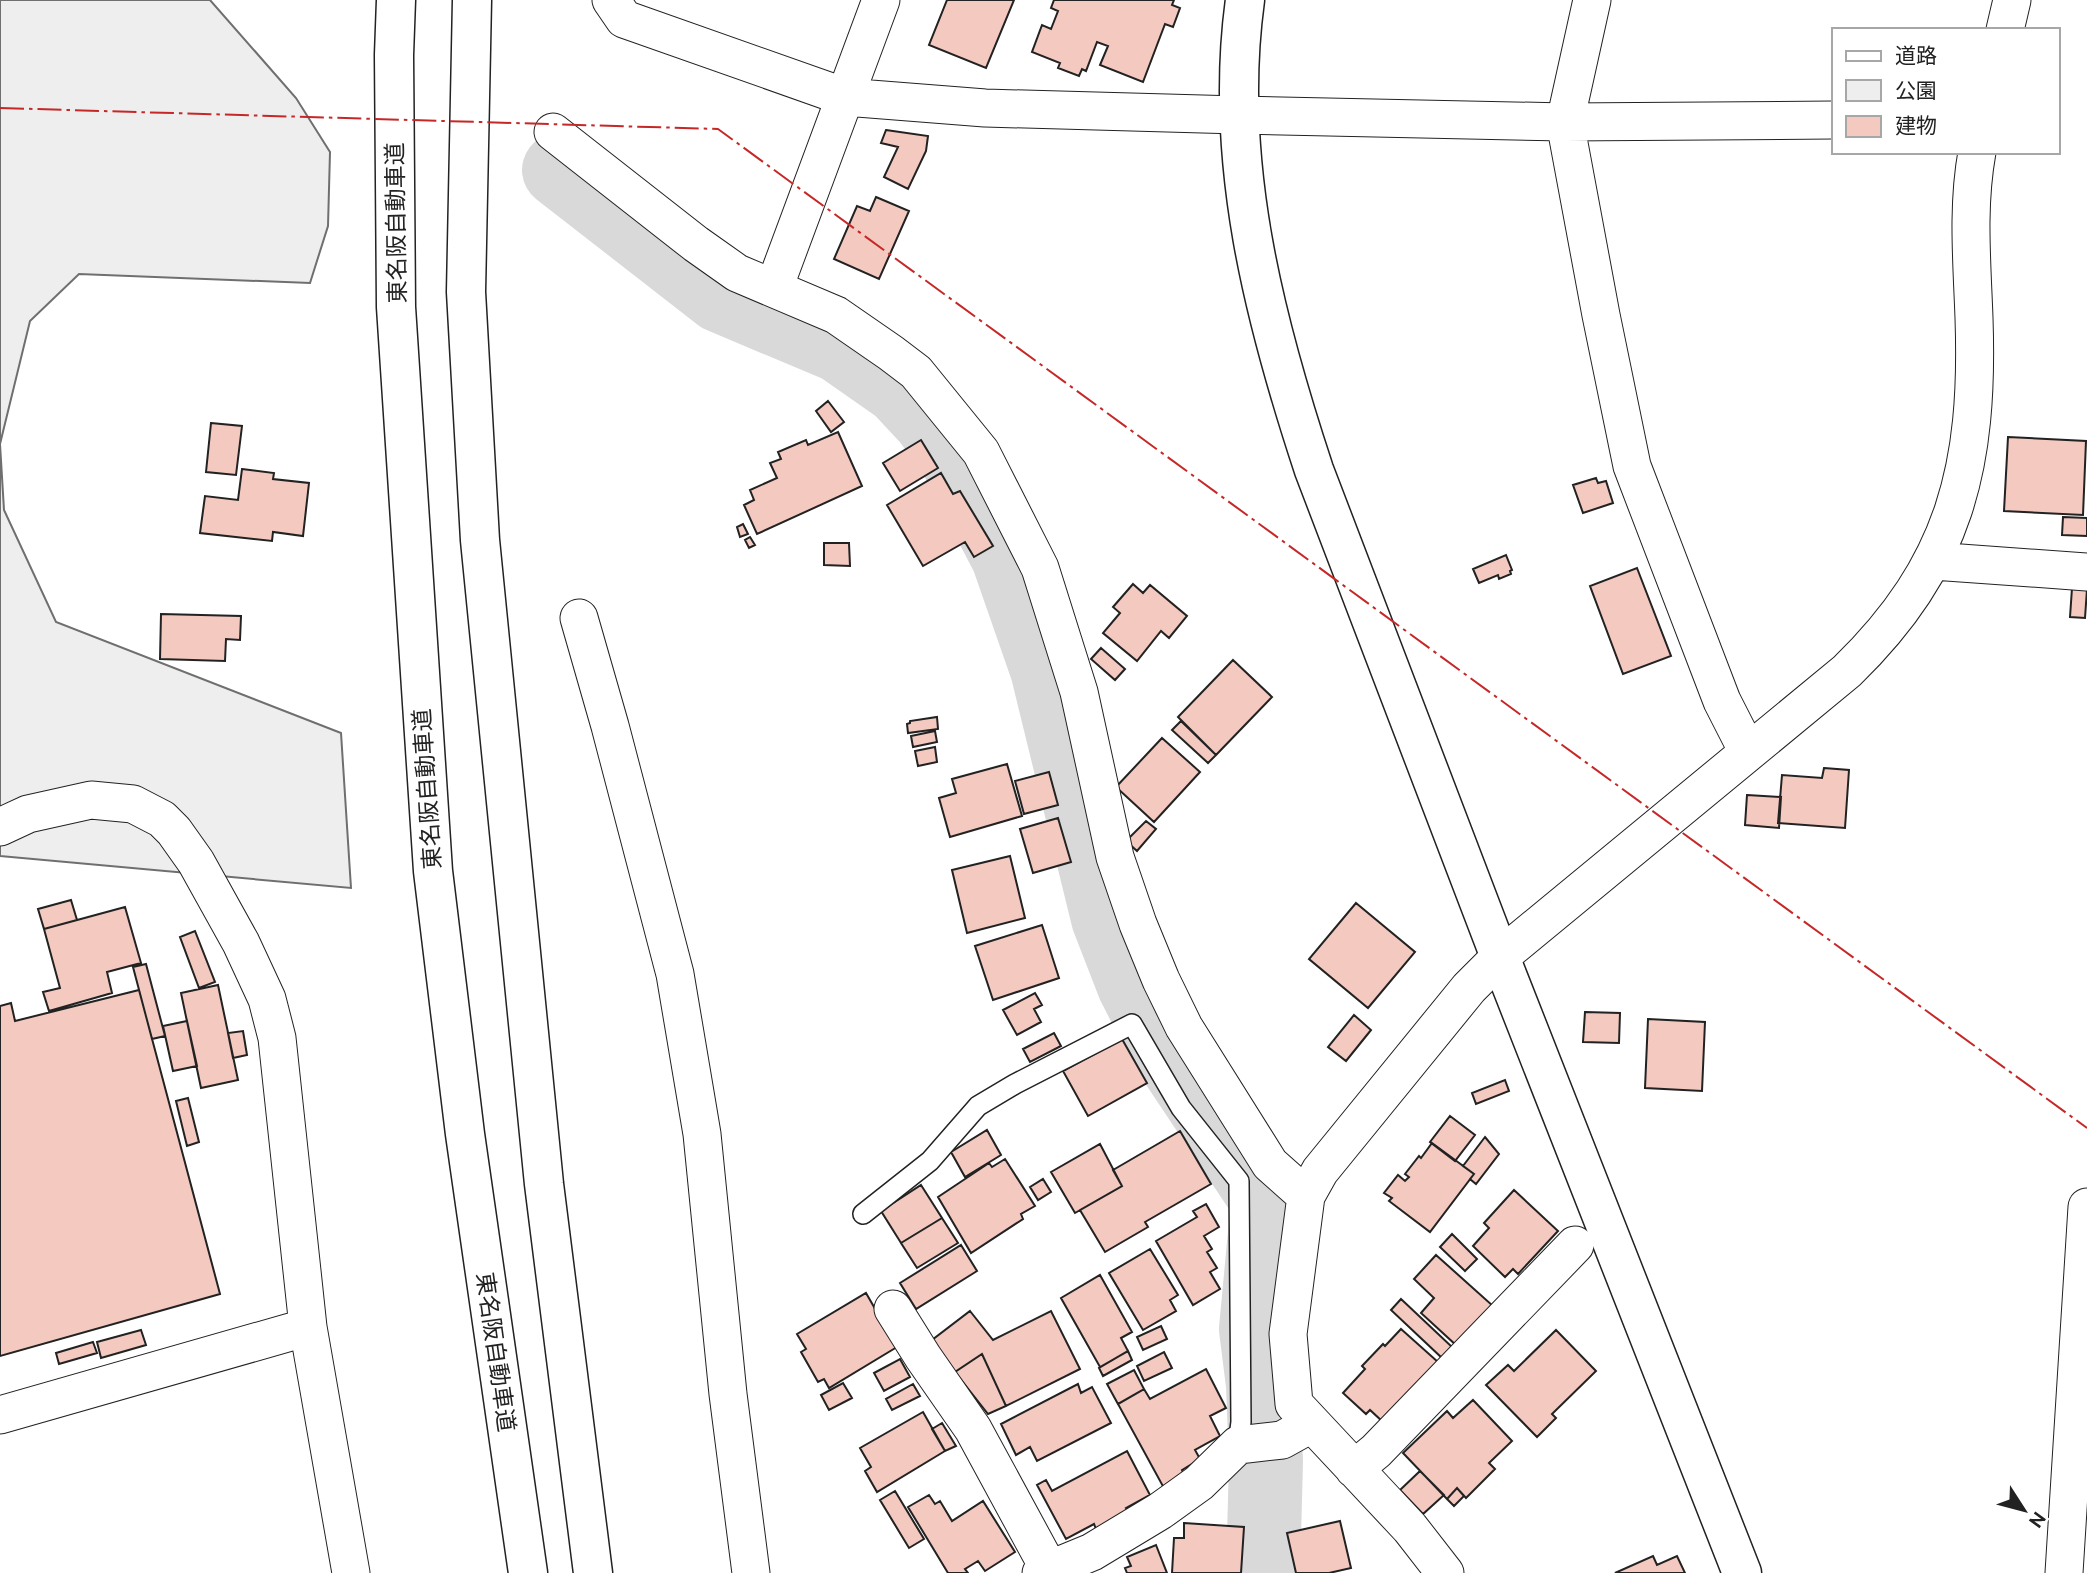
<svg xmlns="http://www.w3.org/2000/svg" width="2087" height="1573" viewBox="0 0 2087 1573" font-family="Ubuntu,'Noto Sans JP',sans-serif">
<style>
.green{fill:#eee;stroke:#6f6f6f;stroke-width:2}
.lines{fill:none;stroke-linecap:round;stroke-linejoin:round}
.river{stroke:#d9d9d9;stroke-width:74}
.building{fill:#f3c9c0;stroke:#222;stroke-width:2}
.service-casing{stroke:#222;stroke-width:22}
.minor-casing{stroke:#222;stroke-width:39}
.tertiary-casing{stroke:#222;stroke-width:41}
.motorway-casing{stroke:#222;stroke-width:41}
.service{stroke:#fff;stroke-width:19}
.minor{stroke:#fff;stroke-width:37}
.tertiary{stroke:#fff;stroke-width:38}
.motorway{stroke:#fff;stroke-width:38}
.power{stroke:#c62828;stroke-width:2;stroke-dasharray:24 5 3.5 5;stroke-linecap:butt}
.labels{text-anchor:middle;stroke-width:5;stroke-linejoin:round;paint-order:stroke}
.street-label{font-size:23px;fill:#222;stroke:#fff}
</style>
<rect width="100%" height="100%" fill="#fff"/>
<path class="green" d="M0,0H210L296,98L330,152L328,226L310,283L79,274L30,321L0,444L4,510L56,622L341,733L351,888L0,856Z"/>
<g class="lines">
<path class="river" d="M559,170L721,296L840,346L900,388L928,418L954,453L1008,557L1047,669L1108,918L1134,985L1166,1048L1268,1201L1256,1329L1263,1385L1266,1462L1263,1573"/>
</g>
<path class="building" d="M947,0H1014L986,68L929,45Z
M1054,0H1174L1172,5L1180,8L1173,27L1165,24L1143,82L1100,65L1108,46L1097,42L1086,71L1082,69L1079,76L1058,68L1060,63L1032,52L1042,25L1051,29L1058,11L1051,8Z
M886,130L928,136L926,151L908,189L884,177L898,147L881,143Z
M876,197L909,211L879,279L834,259L857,206L870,211Z
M828,401L844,422L831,432L816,411Z
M211,423L242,426L236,475L206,472Z
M838,432L862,486L757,534L744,505L754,500L750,490L777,478L770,463L781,459L778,452L806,440L808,445Z
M2008,437L2086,441L2083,515L2004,511Z
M921,440L938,468L900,491L883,463Z
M242,469L274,473L273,479L309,483L303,536L273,532L272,541L200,533L205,496L238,500Z
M941,473L953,494L960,491L993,546L974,557L965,542L923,566L887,505Z
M1596,478L1598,483L1606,481L1613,503L1583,513L1573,485Z
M2063,517L2087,518V536L2062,535Z
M743,524L748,534L740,537L737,527Z
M750,537L755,545L749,548L745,540Z
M824,543H849L850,566L824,565Z
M1506,555L1512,570L1510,571L1511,574L1499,579L1498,575L1479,583L1473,569Z
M1637,568L1671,656L1623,674L1590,586Z
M1133,584L1143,593L1150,585L1187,616L1169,638L1161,631L1137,661L1103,633L1120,613L1113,607Z
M2072,588L2087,589L2085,618L2070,617Z
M161,614L241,616L240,640L226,639L225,661L160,659Z
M1101,648L1125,669L1115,680L1091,659Z
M1233,660L1272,697L1216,755L1178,717Z
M937,717L938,729L908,733L907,724L910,723V721Z
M1181,721L1216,755L1208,763L1172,730Z
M935,731L937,742L913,747L911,736Z
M1162,738L1200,772L1154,822L1116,787Z
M935,747L937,762L918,766L915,751Z
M1007,764L1022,816L950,837L939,798L956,793L952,779Z
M1824,768L1849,770L1845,828L1778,823L1782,775L1822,778Z
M1049,772L1058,805L1024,814L1015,781Z
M1747,795L1781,797L1779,828L1745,825Z
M1058,818L1071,862L1033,873L1020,829Z
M1146,821L1156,829L1137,851L1126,841Z
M1010,856L1025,918L967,933L952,870Z
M71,900L77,920L44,929L38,909Z
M1356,903L1415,952L1368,1008L1309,959Z
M125,907L141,963L107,972L112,993L49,1011L43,992L60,988L44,929Z
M1042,925L1059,978L993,1000L975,946Z
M195,931L215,982L199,988L180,937Z
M146,964L165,1036L152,1039L133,967Z
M218,985L238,1080L201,1088L181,993Z
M139,990L220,1294L0,1356V1006L11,1003L15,1021Z
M1035,993L1042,1005L1034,1009L1041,1022L1017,1035L1003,1010Z
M1585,1012L1620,1013L1619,1043L1583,1042Z
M1354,1015L1371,1030L1346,1061L1328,1047Z
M1648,1019L1705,1022L1702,1091L1645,1088Z
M187,1021L197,1066L173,1071L163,1026Z
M243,1031L247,1055L233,1058L228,1033Z
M1054,1033L1061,1046L1030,1062L1023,1049Z
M1122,1039L1147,1083L1088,1116L1063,1071Z
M1505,1080L1509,1091L1476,1104L1472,1093Z
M188,1098L199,1142L187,1146L176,1101Z
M1450,1116L1475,1135L1455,1161L1430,1142Z
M987,1130L1001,1155L965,1177L951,1152Z
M1180,1131L1211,1184L1145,1222L1148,1227L1105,1252L1080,1210L1122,1186L1113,1170Z
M1485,1137L1499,1154L1476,1184L1470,1179L1474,1174L1463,1166Z
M1432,1143L1474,1174L1430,1232L1389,1201L1392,1198L1384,1193L1398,1175L1405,1181L1409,1177L1405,1174L1419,1156L1421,1158Z
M1100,1144L1122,1186L1075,1213L1051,1172Z
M1005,1159L1035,1206L1021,1214L1023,1219L971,1253L938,1197L989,1163L992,1167Z
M1043,1179L1051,1192L1038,1200L1030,1187Z
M921,1185L942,1218L901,1243L881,1211Z
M1514,1190L1558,1231L1518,1274L1513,1269L1505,1277L1473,1246L1489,1228L1484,1223Z
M1206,1204L1219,1227L1204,1236L1212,1249L1207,1252L1217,1268L1210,1272L1220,1289L1193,1305L1156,1241L1197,1217L1193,1211Z
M942,1218L958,1243L917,1268L901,1243Z
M1452,1234L1477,1259L1465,1271L1440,1247Z
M961,1245L977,1271L916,1309L900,1283Z
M1150,1249L1178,1295L1170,1300L1176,1311L1143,1330L1109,1273Z
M1436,1255L1493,1306L1457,1346L1421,1313L1434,1298L1414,1279Z
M1100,1275L1132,1332L1121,1338L1128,1351L1100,1367L1061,1298Z
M866,1293L897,1347L829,1388L824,1379L818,1382L801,1352L806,1349L797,1334Z
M1401,1299L1452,1347L1442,1358L1391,1310Z
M970,1311L993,1340L1051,1311L1080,1369L1006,1406L982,1354L955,1372L932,1340Z
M1161,1326L1167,1339L1143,1350L1137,1337Z
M1401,1329L1438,1362L1383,1422L1370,1410L1366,1414L1343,1393L1365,1369L1362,1366L1383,1344L1385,1346Z
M141,1330L146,1345L101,1358L97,1342Z
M1556,1330L1596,1371L1552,1414L1556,1418L1537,1437L1486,1385L1508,1365L1514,1371Z
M93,1342L97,1353L59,1364L56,1353Z
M1128,1351L1132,1360L1103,1376L1099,1368Z
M1164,1352L1172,1368L1144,1381L1137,1366Z
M982,1354L1006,1406L988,1414L955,1372Z
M900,1359L910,1377L884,1391L874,1373Z
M1206,1369L1226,1408L1210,1416L1220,1436L1195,1450L1200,1459L1182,1470L1186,1478L1165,1490L1118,1404L1144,1389L1150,1399Z
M1134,1370L1144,1389L1118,1404L1107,1384Z
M843,1383L852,1398L829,1410L821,1395Z
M913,1384L920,1396L892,1410L886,1399Z
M1078,1384L1081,1393L1092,1387L1111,1423L1037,1461L1030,1447L1016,1455L1001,1424Z
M1473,1400L1512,1441L1489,1463L1495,1469L1466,1498L1457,1488L1447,1499L1403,1453L1447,1411L1453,1418Z
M923,1412L945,1451L877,1492L865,1471L871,1467L860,1448Z
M942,1423L956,1446L945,1451L932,1429Z
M1127,1451L1150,1495L1126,1508L1129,1512L1096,1529L1094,1524L1066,1539L1037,1485L1046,1480L1052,1491Z
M1420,1471L1444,1495L1423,1514L1400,1490Z
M1457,1488L1464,1496L1454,1506L1447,1499Z
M895,1491L924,1539L909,1548L880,1500Z
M929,1495L935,1504L940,1501L952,1521L983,1501L1015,1552L985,1571L978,1561L965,1569L968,1573H948L908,1507Z
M1340,1521L1351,1568L1329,1573H1296L1287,1533Z
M1184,1523L1244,1527L1241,1573H1172L1174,1538H1184Z
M1156,1545L1167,1573H1127L1125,1568L1131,1566L1127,1557Z
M1653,1556L1657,1565L1677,1556L1685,1573H1615Z"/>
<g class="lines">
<g class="service-casing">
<path id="service" d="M863,1214L930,1161L978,1106L1015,1084L1132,1024L1181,1108L1239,1181L1241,1422L1238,1445"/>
</g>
<g class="minor-casing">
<path id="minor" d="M611,0L624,19L845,97L985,108L1238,115L1565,122L1833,120
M1592,0L1565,122L1601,315L1632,466L1722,701L1748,752
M2005,30L2012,0
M553,132L696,244L737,273L836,315L891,353L916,372L981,452L1040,568L1079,692L1115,857L1138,924L1161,980L1184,1027L1270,1164L1306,1196
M774,288L881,0
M1933,561L2087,572
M579,618L610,726L675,974L702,1134L728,1394L751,1573
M0,827L28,814L91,800L133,804L162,819L174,831L196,862L241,943L267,999L277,1038L308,1327
M893,1309L923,1357L973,1429L1049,1569
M0,1415L308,1327L351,1573
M1354,1469L1376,1451L1575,1245
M1041,1573L1092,1552L1160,1511L1199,1483L1238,1445L1282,1440L1311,1424
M1445,1573L1410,1528L1294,1404L1288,1334L1306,1196L1320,1171L1469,988L1500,957L1847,671C1956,565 1979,466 1974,318C1972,262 1967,207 1977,152
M2064,1573L2087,1207"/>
</g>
<g class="tertiary-casing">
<path id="tertiary" d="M1245,0C1223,160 1264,319 1314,470L1500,957L1742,1573"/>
</g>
<g class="motorway-casing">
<path id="motorway" d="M396,0L394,55L396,307L433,871L465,1134L528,1573
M472,0L466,292L480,540L544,1184L593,1573"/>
</g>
<use href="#service" class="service"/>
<use href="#minor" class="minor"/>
<use href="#tertiary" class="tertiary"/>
<use href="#motorway" class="motorway"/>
<path class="power" d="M0,108L718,129L2087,1128"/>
</g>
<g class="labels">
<g class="street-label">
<text transform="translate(396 223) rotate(-91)" y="8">東名阪自動車道</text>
<text transform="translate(427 789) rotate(-94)" y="8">東名阪自動車道</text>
<text transform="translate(496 1352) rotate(82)" y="8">東名阪自動車道</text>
</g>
</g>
<rect x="1832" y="28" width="228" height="126" fill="#ffffff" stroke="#a7a7a7" stroke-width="2"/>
<rect x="1846" y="51" width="35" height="10" fill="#ffffff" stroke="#a7a7a7" stroke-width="2"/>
<text x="1895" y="63" font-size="21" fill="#222222">道路</text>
<rect x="1846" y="80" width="35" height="21" fill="#eeeeee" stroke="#a7a7a7" stroke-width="2"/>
<text x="1895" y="98" font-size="21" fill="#222222">公園</text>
<rect x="1846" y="116" width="35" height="21" fill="#f3c9c0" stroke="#a7a7a7" stroke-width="2"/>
<text x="1895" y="133" font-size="21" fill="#222222">建物</text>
<g transform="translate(2024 1510) rotate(126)" stroke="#ffffff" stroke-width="5" paint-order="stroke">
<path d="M0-5L12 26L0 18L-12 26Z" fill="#222222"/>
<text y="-10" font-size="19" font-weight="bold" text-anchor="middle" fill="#222222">N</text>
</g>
</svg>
